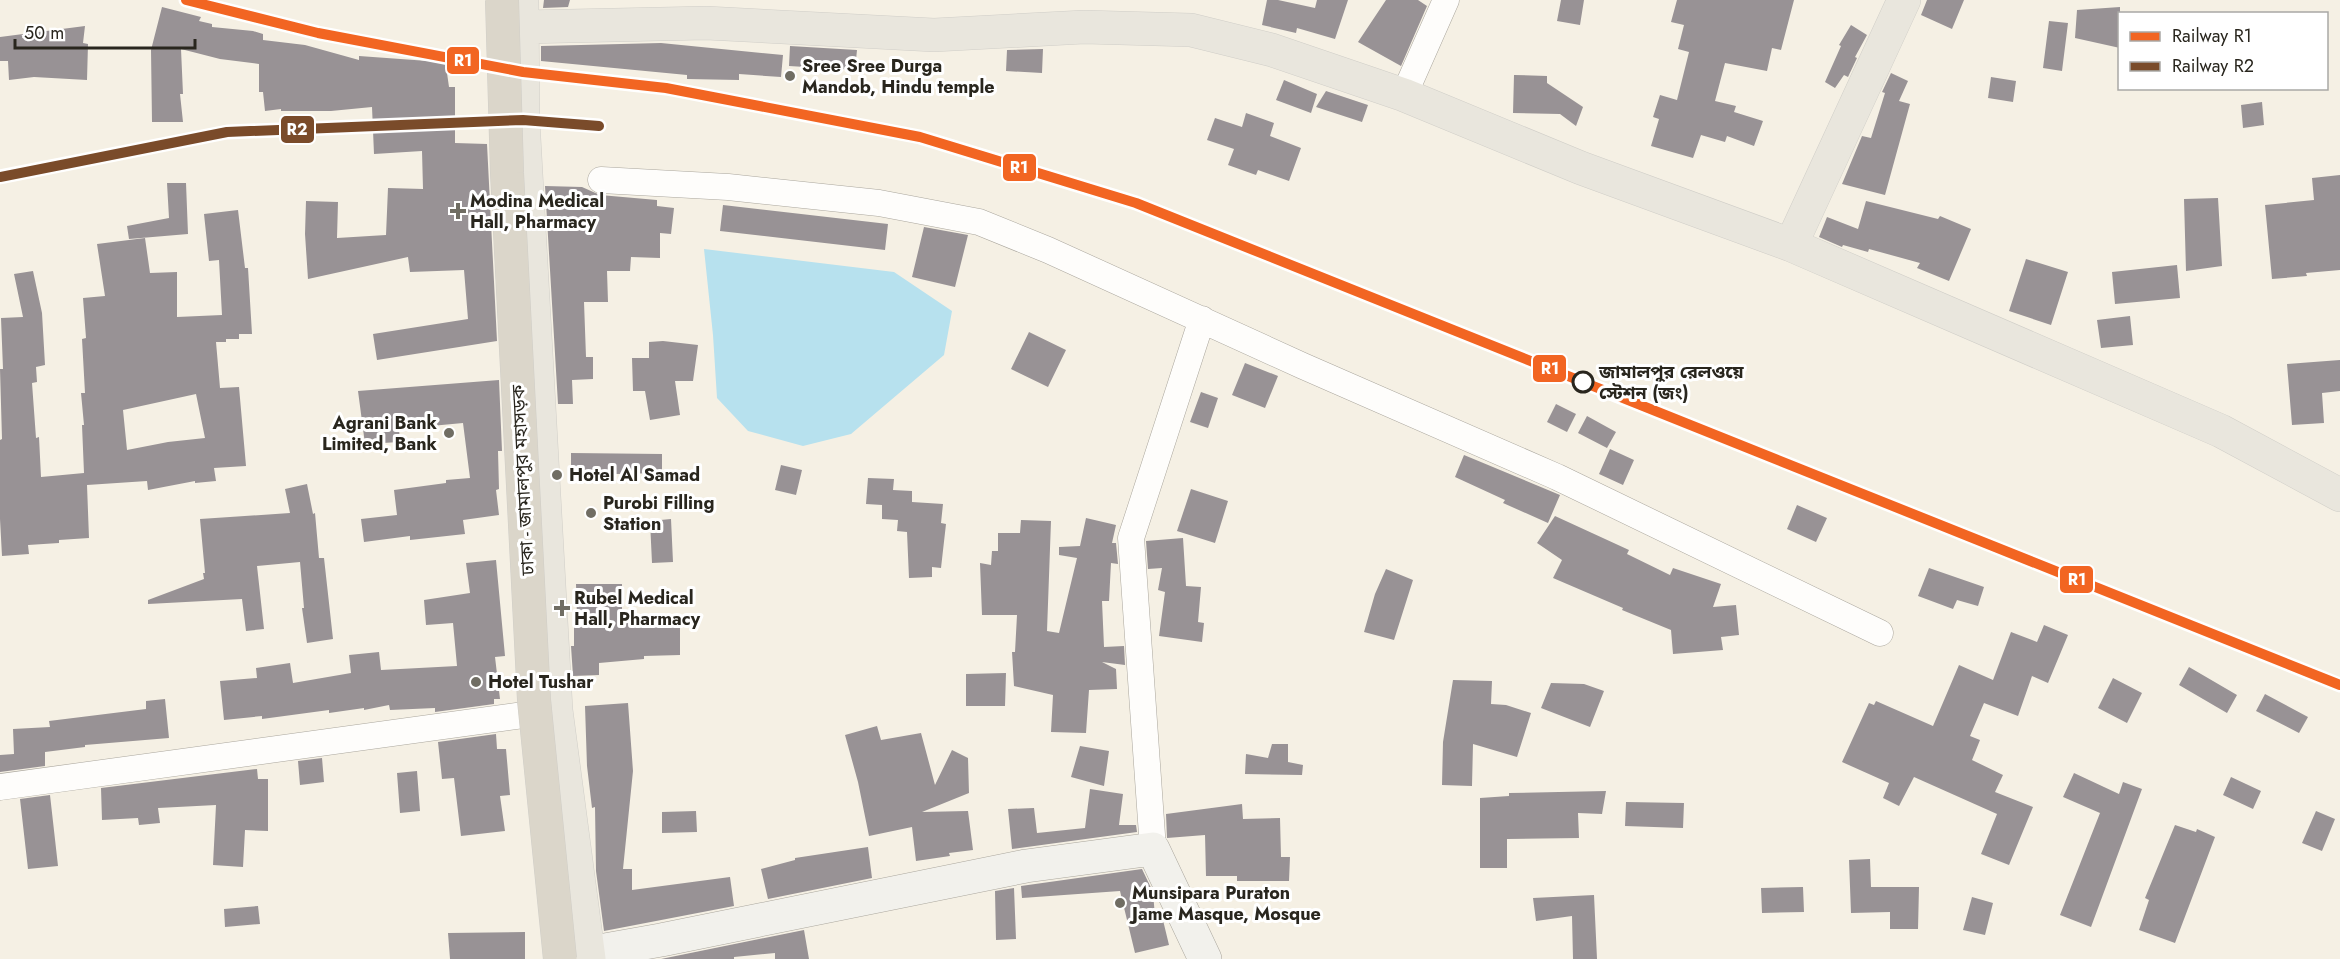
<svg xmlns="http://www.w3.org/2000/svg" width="2340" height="959" viewBox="0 0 2340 959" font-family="Jost,'Noto Sans Bengali',sans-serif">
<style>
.water{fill:#b7e1ee}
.building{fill:#989295;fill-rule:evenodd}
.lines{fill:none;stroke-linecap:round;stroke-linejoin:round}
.street-casing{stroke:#aaa69d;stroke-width:27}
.secondary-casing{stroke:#aaa69d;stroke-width:34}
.primary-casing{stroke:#d0cec8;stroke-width:34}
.street{stroke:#fefdfb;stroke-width:26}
.secondary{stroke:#f2f1ec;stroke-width:33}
.primary{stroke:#e9e6dd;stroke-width:33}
.highway-bridge-casing{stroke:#d0cec8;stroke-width:34;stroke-linecap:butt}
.highway-bridge{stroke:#dbd6ca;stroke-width:33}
.rail-1-casing{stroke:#fff;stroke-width:15}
.rail-2-casing{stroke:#fff;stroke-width:15}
.rail-1{stroke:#f26522;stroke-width:10}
.rail-2{stroke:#7a4b2a;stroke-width:10}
.poi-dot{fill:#706d63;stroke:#fff;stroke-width:2}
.stop-dot{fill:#fff;stroke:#29261e;stroke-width:3}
.labels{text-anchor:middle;stroke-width:6;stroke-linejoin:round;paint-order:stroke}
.poi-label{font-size:18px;font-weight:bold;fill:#29261e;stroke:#fff;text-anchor:start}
.stop-label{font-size:18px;font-weight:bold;fill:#29261e;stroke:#fff;text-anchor:start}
.street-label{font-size:18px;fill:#29261e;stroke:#fff}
.line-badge{stroke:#fff;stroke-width:2}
.badge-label{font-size:16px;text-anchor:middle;font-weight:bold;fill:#fff}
</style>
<rect width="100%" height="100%" fill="#f5f0e4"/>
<path class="water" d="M704,249L894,272L952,311L944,355L851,434L803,446L748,431L717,398L713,335Z"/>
<path class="building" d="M544,0H570L568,7L543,8Z
M1267,0H1278L1315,8L1317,0H1348L1335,39L1297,28L1296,33L1262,25Z
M1386,0H1418L1427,6L1401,66L1358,42Z
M1561,0H1584L1580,25L1557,21Z
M1677,0H1794L1781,50L1772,48L1767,71L1725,63L1715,101L1736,106L1734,112L1763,121L1754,146L1727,136L1725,142L1701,135L1693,158L1651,146L1659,119L1653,117L1660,95L1677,100L1689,52L1678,49L1684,25L1671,22Z
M1927,0H1964L1952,29L1921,15Z
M162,7L201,17L199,21L212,24V27L253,31L263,34V40L305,45L359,60V56L428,61L445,59L449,87H455V143L487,144L497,341L377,360L373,334L468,319L464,270L410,272L408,257L308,279L305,234L306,201L338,202L337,238L386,235L388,188L423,189L422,151L374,154L372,107L331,111H281V109L265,111L263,92H259V64L220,59L181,49L183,94H180L183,122H152L151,50Z
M2120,7V48L2075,38L2077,10Z
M2049,21L2068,23L2062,71L2043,68Z
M1851,25L1867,35L1855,57L1857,58L1848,77L1844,75L1835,88L1825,82L1841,46L1839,45Z
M85,26L83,43L88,44L87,80L34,77L9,80L8,61H0V37Z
M661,43L783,55L781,77L739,74V80L687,79V75L541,61V46Z
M790,46L857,50L855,70L789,66Z
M1043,49L1042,73L1006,71L1007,50Z
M1891,73L1908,81L1899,101L1910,104L1885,195L1842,184L1862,136L1871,138L1885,93L1882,92Z
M1514,75L1547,76V83L1583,107L1576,126L1560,114L1513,113Z
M1991,77L2016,81L2013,102L1988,98Z
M1284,80L1317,94L1311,113L1276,100Z
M1326,91L1368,105L1362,122L1316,107Z
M2262,102L2264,125L2243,128L2241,105Z
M1246,113L1274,123L1270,136L1301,148L1289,181L1258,170L1256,175L1228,165L1234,149L1207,140L1215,118L1242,127Z
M2340,175V270L2306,273L2307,276L2272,279L2265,205L2314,200L2312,178Z
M167,183H186L188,234L129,239L127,226L169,218Z
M545,186L582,187L600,195L657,200V206L674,208L671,234L660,233V258L631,257L630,271H607L608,302H584L586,357H593V379L572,380L573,404H558Z
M2218,198L2222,266L2186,271L2184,199Z
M1866,201L1938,219L1940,216L1971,229L1949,281L1917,268L1920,263L1869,249L1868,252L1843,245L1842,247L1819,237L1827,217L1858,229Z
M723,205L888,224L885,250L720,231Z
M238,210L245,268H248L252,334H239V339H226V342H216L220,388L239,387L246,466L214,468L216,481L195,483V481L148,490L147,481L87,485L89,538L59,540V543L28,545L29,554L2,556L0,519V440L2,439L0,369H3L1,318L23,317L14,274L33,271L42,313L45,365L36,367L37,382L32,383L36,438L39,437L41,477L84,473L82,425H84L81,393H85L82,339L86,338L83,298L105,296L97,244L145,238L150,273L177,272V317L222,315L219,260L209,261L204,214ZM196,394L205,438L168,442L127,450L123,410Z
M924,227L968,235L955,287L912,277Z
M2026,259L2068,272L2051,325L2009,311Z
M2177,265L2180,298L2115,304L2112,272Z
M2130,316L2133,345L2101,348L2097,320Z
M1029,332L1066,350L1048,387L1011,369Z
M663,341L698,345L693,381H675L680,415L650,420L645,391H633L632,358H649V342Z
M2340,360V391L2322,393L2324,423L2292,425L2287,364Z
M1245,363L1278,376L1265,408L1232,395Z
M499,380L502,451H498L499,489L496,490L499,515L463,520L465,534L410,540V536L364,542L361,519L397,515L394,490L446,483V480L470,478L463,423L399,429L400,442L365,444L358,391Z
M1201,392L1218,398L1208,428L1190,422Z
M1556,404L1576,414L1567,432L1547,422Z
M1587,416L1616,432L1607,448L1578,433Z
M1610,449L1634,460L1623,485L1599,474Z
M571,453L662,454V473L571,475Z
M1464,455L1560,495L1548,523L1503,503L1505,500L1455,477Z
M781,465L802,470L796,495L775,490Z
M868,478L894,479L893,490L912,491V502L943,504L941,523L946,524L941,568L932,567V577L909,578L907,532L897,531L898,520L882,519V505L866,504Z
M307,484L313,514L315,513L319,558H324L333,639L307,643L302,608H304L300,562L257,566L264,629L246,631L242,599L148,604V600L204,579L203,573H205L200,519L290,513L285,489Z
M1191,489L1228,501L1215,543L1177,531Z
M1797,505L1827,518L1816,542L1787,529Z
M1555,516L1629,550L1627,554L1670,575L1673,568L1721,584L1713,607L1736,605L1739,635L1721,637L1723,650L1673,654L1671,630L1622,610L1623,608L1553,578L1562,560L1537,543Z
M1086,518L1116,525L1112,543H1116L1118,564L1111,563L1109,601H1102L1104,647L1124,646L1125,665L1102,662L1116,669L1117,689L1089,690L1086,733L1051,732L1053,695L1014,686L1012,652H1015L1017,615H982L980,563L991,565L992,551H998V533H1020L1021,520L1051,521L1047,631L1059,633L1077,558L1059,555V547L1080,546Z
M671,519L673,562L652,563L650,521Z
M1183,538L1186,586L1201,587L1198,622L1204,623L1202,642L1159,636L1165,592L1158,590L1162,568L1148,569L1146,541Z
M496,560L505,656L495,657L500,699H494V704L435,712V708L390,710L389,705L364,710V708L329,713V710L262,719V716L224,720L220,681L257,678L256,668L290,663L293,683L351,673L349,655L379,652L381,670L457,666L453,623L426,625L424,600L470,593L466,563Z
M1929,568L1984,587L1978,606L1957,600L1953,609L1918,596Z
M1386,569L1413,580L1394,640L1364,632L1375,594Z
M576,584H622V618H633V626L680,622V655L644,656V659L599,663V675L573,676L571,646H574V618H577Z
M2044,625L2068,635L2048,683L2032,676L2018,716L1984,703L1970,736L1980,740L1972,760L2003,775L1995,792L2033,807L2009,865L1981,854L1997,814L1914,777L1899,806L1883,798L1889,783L1842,762L1869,703L1874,705L1876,701L1933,726L1959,665L1993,680L2011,632L2037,642Z
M2189,667L2237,695L2227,713L2179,685Z
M1006,673L1005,706H966V674Z
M2113,678L2142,693L2127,723L2098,708Z
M1453,680L1492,681L1491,704L1506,705L1531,713L1517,757L1473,744L1472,786L1442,785L1443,742Z
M1551,683L1584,684L1604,691L1590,727L1541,708Z
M2265,694L2308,717L2299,733L2256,711Z
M165,699L169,738L85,745V747L45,752V766L0,772V755L14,754L13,729L50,727L49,721L146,709V701Z
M628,703L633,771L623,869H632V890L730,877L734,906L604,931L596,871L595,807L592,808L587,766L585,706Z
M877,726L881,740L921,733L935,785L952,750L968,758L969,793L922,812L968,811L973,850L949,853L950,856L916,861L912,827L869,836L858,782L845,735Z
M496,734L497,749H506L510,795L500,796L505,831L461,836L454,778L442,779L438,742Z
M1272,744H1288V762L1303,765L1302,775L1245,774L1246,754L1268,758Z
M1080,746L1109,751L1104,786L1071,777Z
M322,758L324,782L300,785L298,761Z
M257,769L258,779H268V831L245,830L243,867L213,865L216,805L158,808L160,823L139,825L138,818L102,820L101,788Z
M417,771L420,811L400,813L397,773Z
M2074,773L2119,794L2123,782L2142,789L2091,927L2060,915L2100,813L2063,797Z
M2231,777L2261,791L2253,809L2223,795Z
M1090,789L1123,794L1119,825H1136L1137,832L1012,849L1008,809L1034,808L1037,833L1085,828Z
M1606,791L1602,814L1578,813L1579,838L1507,839V868H1480V798L1509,796V793Z
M50,795L58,866L28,869L20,799Z
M1626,802L1684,803L1683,828L1625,826Z
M1242,804L1243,819L1280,818L1281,857H1290L1289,881H1237V876H1206L1205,835L1167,838L1166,814Z
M696,811L697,832L662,833V812Z
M2316,811L2335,819L2322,851L2302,843Z
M2175,825L2196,832L2197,829L2215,837L2175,943L2139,930L2149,900L2145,898Z
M868,847L872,878L768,899L761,869L795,860V858Z
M1870,859L1871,887H1919L1918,929H1890V912L1851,913L1849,860Z
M1142,869L1153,892L1155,917L1162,916L1169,945L1135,953L1120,891L1022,898L1021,886Z
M1803,887L1804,912L1762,913L1761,888Z
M1014,888L1016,939L996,940L995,891Z
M1594,895L1597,959H1573L1572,916L1536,921L1533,898Z
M1972,897L1993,903L1985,935L1963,930Z
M258,906L260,924L225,927L224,909Z
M804,930L809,959H775V953L734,957V959H661Z
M525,932V959H450L448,933Z"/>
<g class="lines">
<g class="street-casing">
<path id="street" d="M1404,95L1446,0
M601,180L728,187L879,203L979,222L1048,250L1303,366L1557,477L1880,633
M0,787L553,711
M1153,849L1131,538L1202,319"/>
</g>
<g class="secondary-casing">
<path id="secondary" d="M588,953L661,940L1026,866L1153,849L1205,959"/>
</g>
<g class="primary-casing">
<path id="primary" d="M522,0L523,120L556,710L589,959
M523,27L706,23L934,35L1084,27L1191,30L1272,50L1404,95L1581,168L1791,245L2221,431L2340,495
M1791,245L1904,0"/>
</g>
<use href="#street" class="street"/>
<use href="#secondary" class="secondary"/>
<use href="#primary" class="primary"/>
<g class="highway-bridge-casing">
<path id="highway-bridge" d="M502,0L507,173L534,700L560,959"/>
</g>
<use href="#highway-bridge" class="highway-bridge"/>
<g class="rail-1-casing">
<path id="rail-1" d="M186,0L318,33L523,72L666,88L920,137L1136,203L2340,685"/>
</g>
<g class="rail-2-casing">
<path id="rail-2" d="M0,177L227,132L523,120L599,126"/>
</g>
<use href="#rail-1" class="rail-1"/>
<use href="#rail-2" class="rail-2"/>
</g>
<g class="poi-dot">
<circle cx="790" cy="76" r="6"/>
<path d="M455 202h6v6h6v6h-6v6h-6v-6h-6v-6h6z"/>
<circle cx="449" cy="433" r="6"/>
<circle cx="557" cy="475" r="6"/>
<circle cx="591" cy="513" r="6"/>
<path d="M559 599h6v6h6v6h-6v6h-6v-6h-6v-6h6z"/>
<circle cx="476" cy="682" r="6"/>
<circle cx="1120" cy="903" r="6"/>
</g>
<circle class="stop-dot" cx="1583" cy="382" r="10"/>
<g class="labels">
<g class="poi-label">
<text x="802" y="72">Sree Sree Durga<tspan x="802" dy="21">Mandob, Hindu temple</tspan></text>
<text x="470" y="207">Modina Medical<tspan x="470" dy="21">Hall, Pharmacy</tspan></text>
<text x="437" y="429" text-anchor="end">Agrani Bank<tspan x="437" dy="21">Limited, Bank</tspan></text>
<text x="569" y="481">Hotel Al Samad</text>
<text x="603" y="509">Purobi Filling<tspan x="603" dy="21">Station</tspan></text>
<text x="574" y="604">Rubel Medical<tspan x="574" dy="21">Hall, Pharmacy</tspan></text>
<text x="488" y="688">Hotel Tushar</text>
<text x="1132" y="899">Munsipara Puraton<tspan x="1132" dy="21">Jame Masque, Mosque</tspan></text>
</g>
<g class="stop-label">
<text x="1599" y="378">জামালপুর রেলওয়ে<tspan x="1599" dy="21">স্টেশন (জং)</tspan></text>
</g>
<g class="street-label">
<text transform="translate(523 480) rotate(-93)" y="6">ঢাকা - জামালপুর মহাসড়ক</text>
</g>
</g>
<g class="line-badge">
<rect x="446" y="46" width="34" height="29" rx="6" fill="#f26522"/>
<rect x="280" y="115" width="35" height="29" rx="6" fill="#7a4b2a"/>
<rect x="1002" y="153" width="35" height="29" rx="6" fill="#f26522"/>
<rect x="1532" y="354" width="35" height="29" rx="6" fill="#f26522"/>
<rect x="2059" y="565" width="35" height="29" rx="6" fill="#f26522"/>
</g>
<g class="badge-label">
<text x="463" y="66">R1</text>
<text x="297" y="135">R2</text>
<text x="1019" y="173">R1</text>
<text x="1550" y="374">R1</text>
<text x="2077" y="585">R1</text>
</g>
<rect x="2118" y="12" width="210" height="78" fill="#ffffff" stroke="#a9a8a5" stroke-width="1.5"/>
<rect x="2130" y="32" width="30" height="9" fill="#f26522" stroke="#a9a8a5" stroke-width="1.5"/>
<text x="2172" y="42" font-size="18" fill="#29261e">Railway R1</text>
<rect x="2130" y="62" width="30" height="9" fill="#7a4b2a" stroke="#a9a8a5" stroke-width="1.5"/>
<text x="2172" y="72" font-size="18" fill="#29261e">Railway R2</text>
<path d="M15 39v9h180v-9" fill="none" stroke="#29261e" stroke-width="3"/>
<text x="24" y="39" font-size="18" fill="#29261e" stroke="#ffffff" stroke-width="4.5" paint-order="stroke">50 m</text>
</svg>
